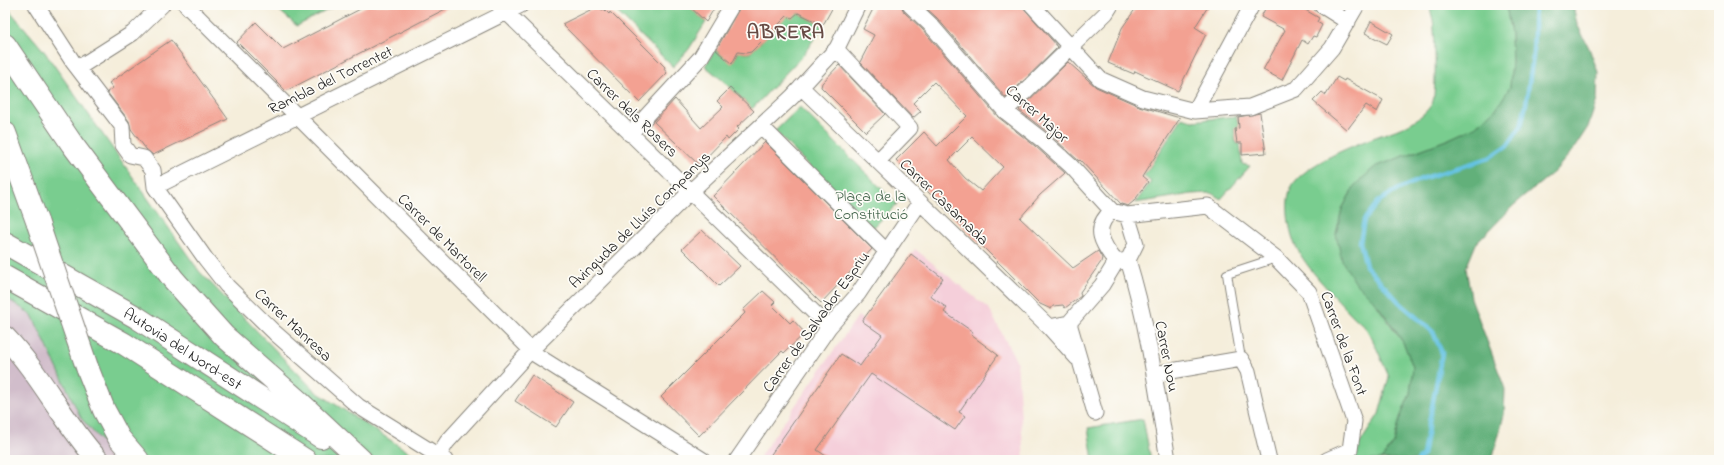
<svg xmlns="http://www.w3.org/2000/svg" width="1724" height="465" viewBox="0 0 1724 465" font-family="'Indie Flower',sans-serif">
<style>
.built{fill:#f5cfda}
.industrial{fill:#d1bdcb}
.green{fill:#79cd8f;stroke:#4a7456}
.forest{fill:#62b07a;stroke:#3f664b}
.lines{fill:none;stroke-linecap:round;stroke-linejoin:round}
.stream{stroke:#64c2e2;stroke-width:4.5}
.building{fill:#f3a192;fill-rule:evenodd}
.lane-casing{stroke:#88857c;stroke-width:10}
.street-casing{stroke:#88857c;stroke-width:17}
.secondary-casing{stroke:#88857c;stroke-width:23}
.highway-casing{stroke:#88857c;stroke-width:24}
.lane{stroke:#fff;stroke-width:8}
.street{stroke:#fff;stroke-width:15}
.secondary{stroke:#fff;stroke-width:21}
.highway{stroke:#fff;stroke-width:22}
.highway-bridge-casing{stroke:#88857c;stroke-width:24;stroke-linecap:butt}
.highway-bridge{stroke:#fff;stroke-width:22}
.labels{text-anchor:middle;stroke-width:3.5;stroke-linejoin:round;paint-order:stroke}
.street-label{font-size:16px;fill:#1c1c1c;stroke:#fdfcf7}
.park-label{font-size:16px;fill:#41634a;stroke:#fdfcf7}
.district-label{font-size:20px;font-weight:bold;letter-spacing:1px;fill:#674b45;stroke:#fdfcf7}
</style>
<rect width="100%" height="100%" fill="#fdfcf7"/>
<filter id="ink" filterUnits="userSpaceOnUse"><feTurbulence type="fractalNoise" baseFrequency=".025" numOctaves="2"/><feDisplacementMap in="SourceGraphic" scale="8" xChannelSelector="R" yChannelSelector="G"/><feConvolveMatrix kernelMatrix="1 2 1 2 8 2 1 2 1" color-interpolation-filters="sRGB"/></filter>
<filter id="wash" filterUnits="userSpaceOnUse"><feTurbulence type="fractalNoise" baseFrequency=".012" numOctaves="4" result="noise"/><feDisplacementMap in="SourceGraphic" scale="16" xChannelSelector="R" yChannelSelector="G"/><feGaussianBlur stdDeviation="0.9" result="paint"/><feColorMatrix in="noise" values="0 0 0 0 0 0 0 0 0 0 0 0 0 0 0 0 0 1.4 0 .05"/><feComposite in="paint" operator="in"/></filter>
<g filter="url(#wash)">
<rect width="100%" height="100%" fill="#f5eedb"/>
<path class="built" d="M915,249L989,309L1017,362L1024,460H765L760,456L858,316L863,320Z"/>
<path class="industrial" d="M5,297L32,315L81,418L118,460H5Z"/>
<path class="green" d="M5,5L44,51L199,271L315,391L421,460H118L81,418L32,315L5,297Z
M273,5H337L297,26Z
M610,5H688L706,22L689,49L673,67Z
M1429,5H1506L1511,34L1512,61L1510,88L1496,109L1475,127L1449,139L1375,167L1355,185L1342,209L1336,234L1374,301L1404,344L1413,367L1410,394L1400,418L1394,443L1381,460H1349L1379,414L1389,377C1382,362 1376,344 1367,330C1363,324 1357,320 1352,315C1333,294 1300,264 1292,236C1288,222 1285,201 1291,188C1301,165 1359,143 1381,135C1400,129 1421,121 1432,104C1437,95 1435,31 1433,20C1432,15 1430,10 1429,5Z
M796,12L823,25L804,54L752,109L727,84L705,66L715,50L732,63L739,51L744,53H750L787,15Z
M800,107L897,204L871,230L775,131Z
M1236,116L1239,127L1234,128L1236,144L1240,143L1242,164L1250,166L1221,199L1211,193L1192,194L1135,203L1151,182L1144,176L1182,118L1193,121Z
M1143,419L1151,460H1093L1088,428Z"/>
<path class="forest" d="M1506,5H1573L1577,24L1589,48L1598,72L1597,100L1588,127L1573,150L1555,171L1514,205L1476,244L1466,268L1471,298L1505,389L1504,415L1492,460H1381L1394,443L1400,418L1410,394L1413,367L1404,344L1390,322L1374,301L1355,282L1342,261L1336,234L1342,209L1355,185L1375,167L1449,139L1475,127L1496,109L1510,87L1512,61L1511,34Z"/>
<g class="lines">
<path class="stream" d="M1418,460L1423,455L1442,353L1433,332L1399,302L1366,266L1360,242L1364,220L1379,201L1399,189L1421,179L1489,158L1508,145L1521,126L1526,104L1533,57L1535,5"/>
</g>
<g id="blocks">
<path class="building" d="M368,5H453L286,91L237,42L256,22L283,49Z
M688,5H716L706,22Z
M741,5H834L823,25L798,13L792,18L787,16L751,52L746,53L738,52L732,64L716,50Z
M875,5H901L904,12L923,30L998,117L1035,146L1065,173L1040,195L1020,218L1073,268L1098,251L1102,258L1101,262L1080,292L1081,296L1065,308L1063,305L1053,306L1051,309L1040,304L896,160L924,132L937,146L967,116L934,82L913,103L921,111L913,118L860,62L874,35L863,29ZM972,137L1003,167L981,191L965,178L949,160Z
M923,5H1021L1058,47L1006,98L937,18Z
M1138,5H1209L1195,27L1206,34L1178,91L1135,71L1134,74L1108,63L1122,28Z
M1267,5H1297L1319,18L1317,22L1322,25L1316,37L1313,36L1308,44L1302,40L1282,80L1263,70L1285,30L1261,17Z
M598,6L602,10L604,9L609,14L610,12L665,67L664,69L667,73L639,102L562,24Z
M1371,21L1393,34L1387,44L1365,33Z
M171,40L228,119L153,155L146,149L131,129L129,121L107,92L113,88L109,83Z
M1068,62L1096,87L1139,106L1180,118L1142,177L1148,182L1134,201L1128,206L1121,204L1080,160L1079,161L1047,132L1019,110Z
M839,65L885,114L866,132L821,87L822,83Z
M1337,77L1344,81L1345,79L1383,100L1377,112L1366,105L1347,130L1313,101L1322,92L1326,95Z
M730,88L754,111L737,127L739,129L728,140L726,137L699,165L654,122L675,99L701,128L723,107L717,101Z
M1260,113L1266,153L1242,155V143H1237L1235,129L1239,128L1238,117Z
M765,142L872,249L821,303L713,196Z
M702,230L740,266L719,286L682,249Z
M911,254L943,278L930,296L947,308L944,312L973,332L971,335L998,355L959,412L965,416L955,430L871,374L817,450L832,460H767L841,354L860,366L882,335L862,321Z
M763,291L775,302L772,305L790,323L793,320L805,333L784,353L782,351L699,436L661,397L745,313L743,310Z
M532,375L573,402L556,427L515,401Z"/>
</g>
</g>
<g filter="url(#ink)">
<use href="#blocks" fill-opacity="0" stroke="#88857c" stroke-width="1"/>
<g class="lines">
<g class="lane-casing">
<path id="lane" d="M1241,359L1227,274L1276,258"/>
</g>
<g class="street-casing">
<path id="street" d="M36,5L73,62L122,126L123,145L130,155L144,158L153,170L155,187L205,258L227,286L275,333L358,406L445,460
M186,5L536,355L703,460
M499,5L829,327
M910,5L930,24L1005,111L1041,139L1071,166L1112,211
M1032,5L1100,79L1143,98L1195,111L1250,107L1296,89L1332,48L1357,5
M1321,5L1348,22
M836,49L910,128L878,161
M78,68L133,33L162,5
M801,87L1049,327L1069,323
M1005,111L1106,13L1111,5
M1195,111L1252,5
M761,126L887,252
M630,134L701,57L732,5
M155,187L521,5
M1112,211L1127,215L1136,244L1128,260L1116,262C1103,245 1091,228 1112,211Z
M1127,215L1208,206L1276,258L1309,292L1354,421L1350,450L1327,460
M1128,260C1148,324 1157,393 1168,460
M1069,323L1095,413
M1069,323L1102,285L1116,262
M1049,327L1077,358
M1154,374L1241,359L1248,371L1269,460
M438,456L447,442L531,350L690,192L792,97L837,48L858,5
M737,460L829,327L858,294L920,202"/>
</g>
<g class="secondary-casing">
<path id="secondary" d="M5,337C41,374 63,422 98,460"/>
</g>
<g class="highway-casing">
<g id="highway">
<path d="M5,45L72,144L173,279L224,336L297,400L361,460"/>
<path d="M5,133L38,224"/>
<path id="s1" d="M5,243L136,317L321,437"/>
<path d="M5,277L123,343L305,460"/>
<path d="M87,367L104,410L119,438L138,460"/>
</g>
</g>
<use href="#lane" class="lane"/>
<use href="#street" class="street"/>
<use href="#secondary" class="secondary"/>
<use href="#highway" class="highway"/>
<g class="highway-bridge-casing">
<path id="highway-bridge" d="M38,224L87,367"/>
</g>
<use href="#highway-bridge" class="highway-bridge"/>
</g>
</g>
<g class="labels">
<g class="street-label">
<text transform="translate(330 79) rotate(-26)" y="6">Rambla del Torrentet</text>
<text transform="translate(633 112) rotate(44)" y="6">Carrer dels Rosers</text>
<text transform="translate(1038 113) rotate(42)" y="6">Carrer Major</text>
<text transform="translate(945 201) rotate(44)" y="6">Carrer Casamada</text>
<text transform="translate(639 219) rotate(-44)" y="6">Avinguda de Lluís Companys</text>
<text transform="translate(443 237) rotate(45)" y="6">Carrer de Martorell</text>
<text transform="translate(815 321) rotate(-54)" y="6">Carrer de Salvador Espriu</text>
<text transform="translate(294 324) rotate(43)" y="6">Carrer Manresa</text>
<text transform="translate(1345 343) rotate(70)" y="6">Carrer de la Font</text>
<text dy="6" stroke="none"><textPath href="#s1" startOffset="207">Autovia del Nord-est</textPath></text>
<text transform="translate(1168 356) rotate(79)" y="6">Carrer Nou</text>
</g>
<g class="park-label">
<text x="871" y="201">Plaça de la<tspan x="871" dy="18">Constitució</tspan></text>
</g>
<g class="district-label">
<text x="786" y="38">ABRERA</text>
</g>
</g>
<rect width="1724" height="465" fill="none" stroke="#fdfcf7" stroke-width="20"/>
</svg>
